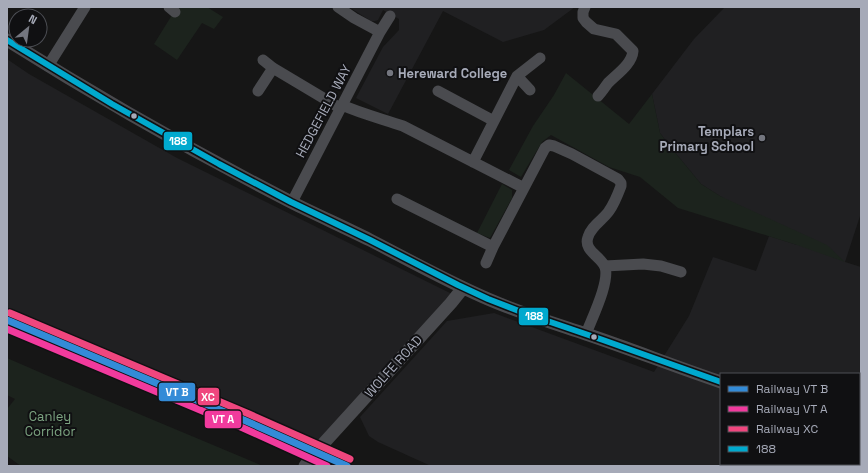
<svg xmlns="http://www.w3.org/2000/svg" width="868" height="473" viewBox="0 0 868 473" font-family="'Space Grotesk',sans-serif">
<style>
.built{fill:#202022;fill-rule:evenodd}
.green{fill:#1c231d}
.lines{fill:none;stroke-linecap:round;stroke-linejoin:round}
.minor{stroke:#4a4b4f;stroke-width:11}
.tertiary{stroke:#4a4b4f;stroke-width:13}
.bus-1-casing{stroke:#101012;stroke-width:9}
.bus-1{stroke:#00a9ce;stroke-width:6}
.rail-1-casing{stroke:#101012;stroke-width:10}
.rail-2-casing{stroke:#101012;stroke-width:10}
.rail-3-casing{stroke:#101012;stroke-width:10}
.rail-1{stroke:#338bd7;stroke-width:7}
.rail-2{stroke:#f13a9d;stroke-width:7}
.rail-3{stroke:#ef467e;stroke-width:7}
.poi-dot{fill:#74767f;stroke:#101012;stroke-width:1.5}
.bus-dot{fill:#a6aab8;stroke:#101012;stroke-width:1.5}
.labels{text-anchor:middle;stroke-width:4;stroke-linejoin:round;paint-order:stroke}
.poi-label{font-size:13px;font-weight:bold;fill:#a6aab8;stroke:#101012;text-anchor:start}
.street-label{font-size:13px;fill:#a6aab8;stroke:#101012}
.park-label{font-size:13px;fill:#7ca481;stroke:#101012}
.line-badge{stroke:#101012;stroke-width:1.5}
.badge-label{font-size:11px;text-anchor:middle;font-weight:bold;fill:#fff}
</style>
<rect width="100%" height="100%" fill="#161616"/>
<path class="built" d="M349,7H575L544,30L503,42L443,11L388,114L356,98L383,47L399,30V19L383,10L378,20L375,21H371Z
M725,7H861V213L845,262L861,267V466H431L378,442L369,436L360,417L447,321L494,313L654,372L689,316L713,257L756,271L769,236L797,245L701,184L668,144L660,133L652,94L694,39ZM721,374H859V464H721Z
M7,59L29,74L177,158L452,294L316,446L7,313Z"/>
<path class="green" d="M177,7H207L223,17L214,29L202,23L177,60L154,44Z
M566,73L629,124L652,94L660,133L668,144L701,184L720,196L827,245L845,262L797,245L678,208L640,177L609,167L551,135L542,142L521,177L509,170L533,126L554,95Z
M502,184L512,190V198L490,238L477,233Z
M7,358L46,375L263,466H21L7,456V409L15,399L7,395Z"/>
<g class="lines">
<path class="minor" d="M169,7L175,12
M585,7L583,12V18L586,22L594,29L616,34L633,51C632,64 617,74 608,83C605,87 602,92 598,96
M380,32L390,16
M263,60L273,68L340,108
M48,66L85,7
M517,76L530,90
M258,91L273,68
M438,91L494,121
M342,105C362,114 383,119 403,126L524,188
M473,162L517,76L540,58
M397,199L493,247
M292,202L380,32L354,18L338,7
M486,263L493,247L545,148L549,145L554,146L572,154L618,179L621,183V186C618,194 614,204 609,211C603,220 591,226 588,237C583,251 601,256 605,267C610,282 592,318 586,334
M605,266L643,264L661,266L681,272"/>
<path class="tertiary" d="M7,40C99,98 194,152 291,202C317,215 344,227 370,240C409,260 448,282 488,299C520,313 553,323 586,334C631,349 676,367 721,382
M859,411L861,410
M323,444L451,303L463,288
M859,448L861,449
M305,466L312,457"/>
<g class="bus-1-casing">
<path id="bus-1" d="M7,40L112,104L219,164L291,202L370,240L458,285L488,299L524,313L603,340L721,382"/>
</g>
<use href="#bus-1" class="bus-1"/>
<g class="rail-1-casing">
<path id="rail-1" d="M7,320L246,421L347,466"/>
</g>
<g class="rail-2-casing">
<path id="rail-2" d="M7,329L243,428L327,466"/>
</g>
<g class="rail-3-casing">
<path id="rail-3" d="M10,313L249,414L350,459"/>
</g>
<use href="#rail-1" class="rail-1"/>
<use href="#rail-2" class="rail-2"/>
<use href="#rail-3" class="rail-3"/>
</g>
<g class="poi-dot">
<circle cx="390" cy="73" r="4"/>
<circle cx="762" cy="138" r="4"/>
</g>
<g class="bus-dot">
<circle cx="134" cy="116" r="3.5"/>
<circle cx="594" cy="337" r="3.5"/>
</g>
<g class="labels">
<g class="poi-label">
<text x="398" y="78">Hereward College</text>
<text x="754" y="136" text-anchor="end">Templars<tspan x="754" dy="15">Primary School</tspan></text>
</g>
<g class="street-label">
<text transform="translate(323 111) rotate(-62)" y="5">HEDGEFIELD WAY</text>
<text transform="translate(393 366) rotate(-48)" y="5">WOLFE ROAD</text>
</g>
<g class="park-label">
<text x="50" y="421">Canley<tspan x="50" dy="15">Corridor</tspan></text>
</g>
</g>
<g class="line-badge">
<rect x="163" y="131" width="30" height="20" rx="4" fill="#00a9ce"/>
<rect x="518" y="307" width="31" height="19" rx="4" fill="#00a9ce"/>
<rect x="158" y="382" width="38" height="20" rx="4" fill="#338bd7"/>
<rect x="197" y="387" width="23" height="19" rx="4" fill="#ef467e"/>
<rect x="204" y="410" width="38" height="19" rx="4" fill="#f13a9d"/>
</g>
<g class="badge-label">
<text x="178" y="145">188</text>
<text x="534" y="320">188</text>
<text x="177" y="396">VT B</text>
<text x="208" y="401">XC</text>
<text x="223" y="423">VT A</text>
</g>
<rect width="868" height="473" fill="none" stroke="#a6aab8" stroke-width="16"/>
<rect x="720" y="373" width="140" height="92" fill="#101012" stroke="#4c4e54"/>
<rect x="728" y="386" width="20" height="6" fill="#338bd7" stroke="#4c4e54"/>
<text x="756" y="393" font-size="12" fill="#a6aab8">Railway VT B</text>
<rect x="728" y="406" width="20" height="6" fill="#f13a9d" stroke="#4c4e54"/>
<text x="756" y="413" font-size="12" fill="#a6aab8">Railway VT A</text>
<rect x="728" y="426" width="20" height="6" fill="#ef467e" stroke="#4c4e54"/>
<text x="756" y="433" font-size="12" fill="#a6aab8">Railway XC</text>
<rect x="728" y="446" width="20" height="6" fill="#00a9ce" stroke="#4c4e54"/>
<text x="756" y="453" font-size="12" fill="#a6aab8">188</text>
<g transform="translate(28 28) rotate(29)"><circle r="19" fill="#101012" stroke="#4c4e54"/>
<path d="M0-3L7 15L0 10L-7 15Z" fill="#74767f"/>
<text y="-6" font-size="11" font-weight="bold" text-anchor="middle" fill="#a6aab8">N</text>
</g>
</svg>
